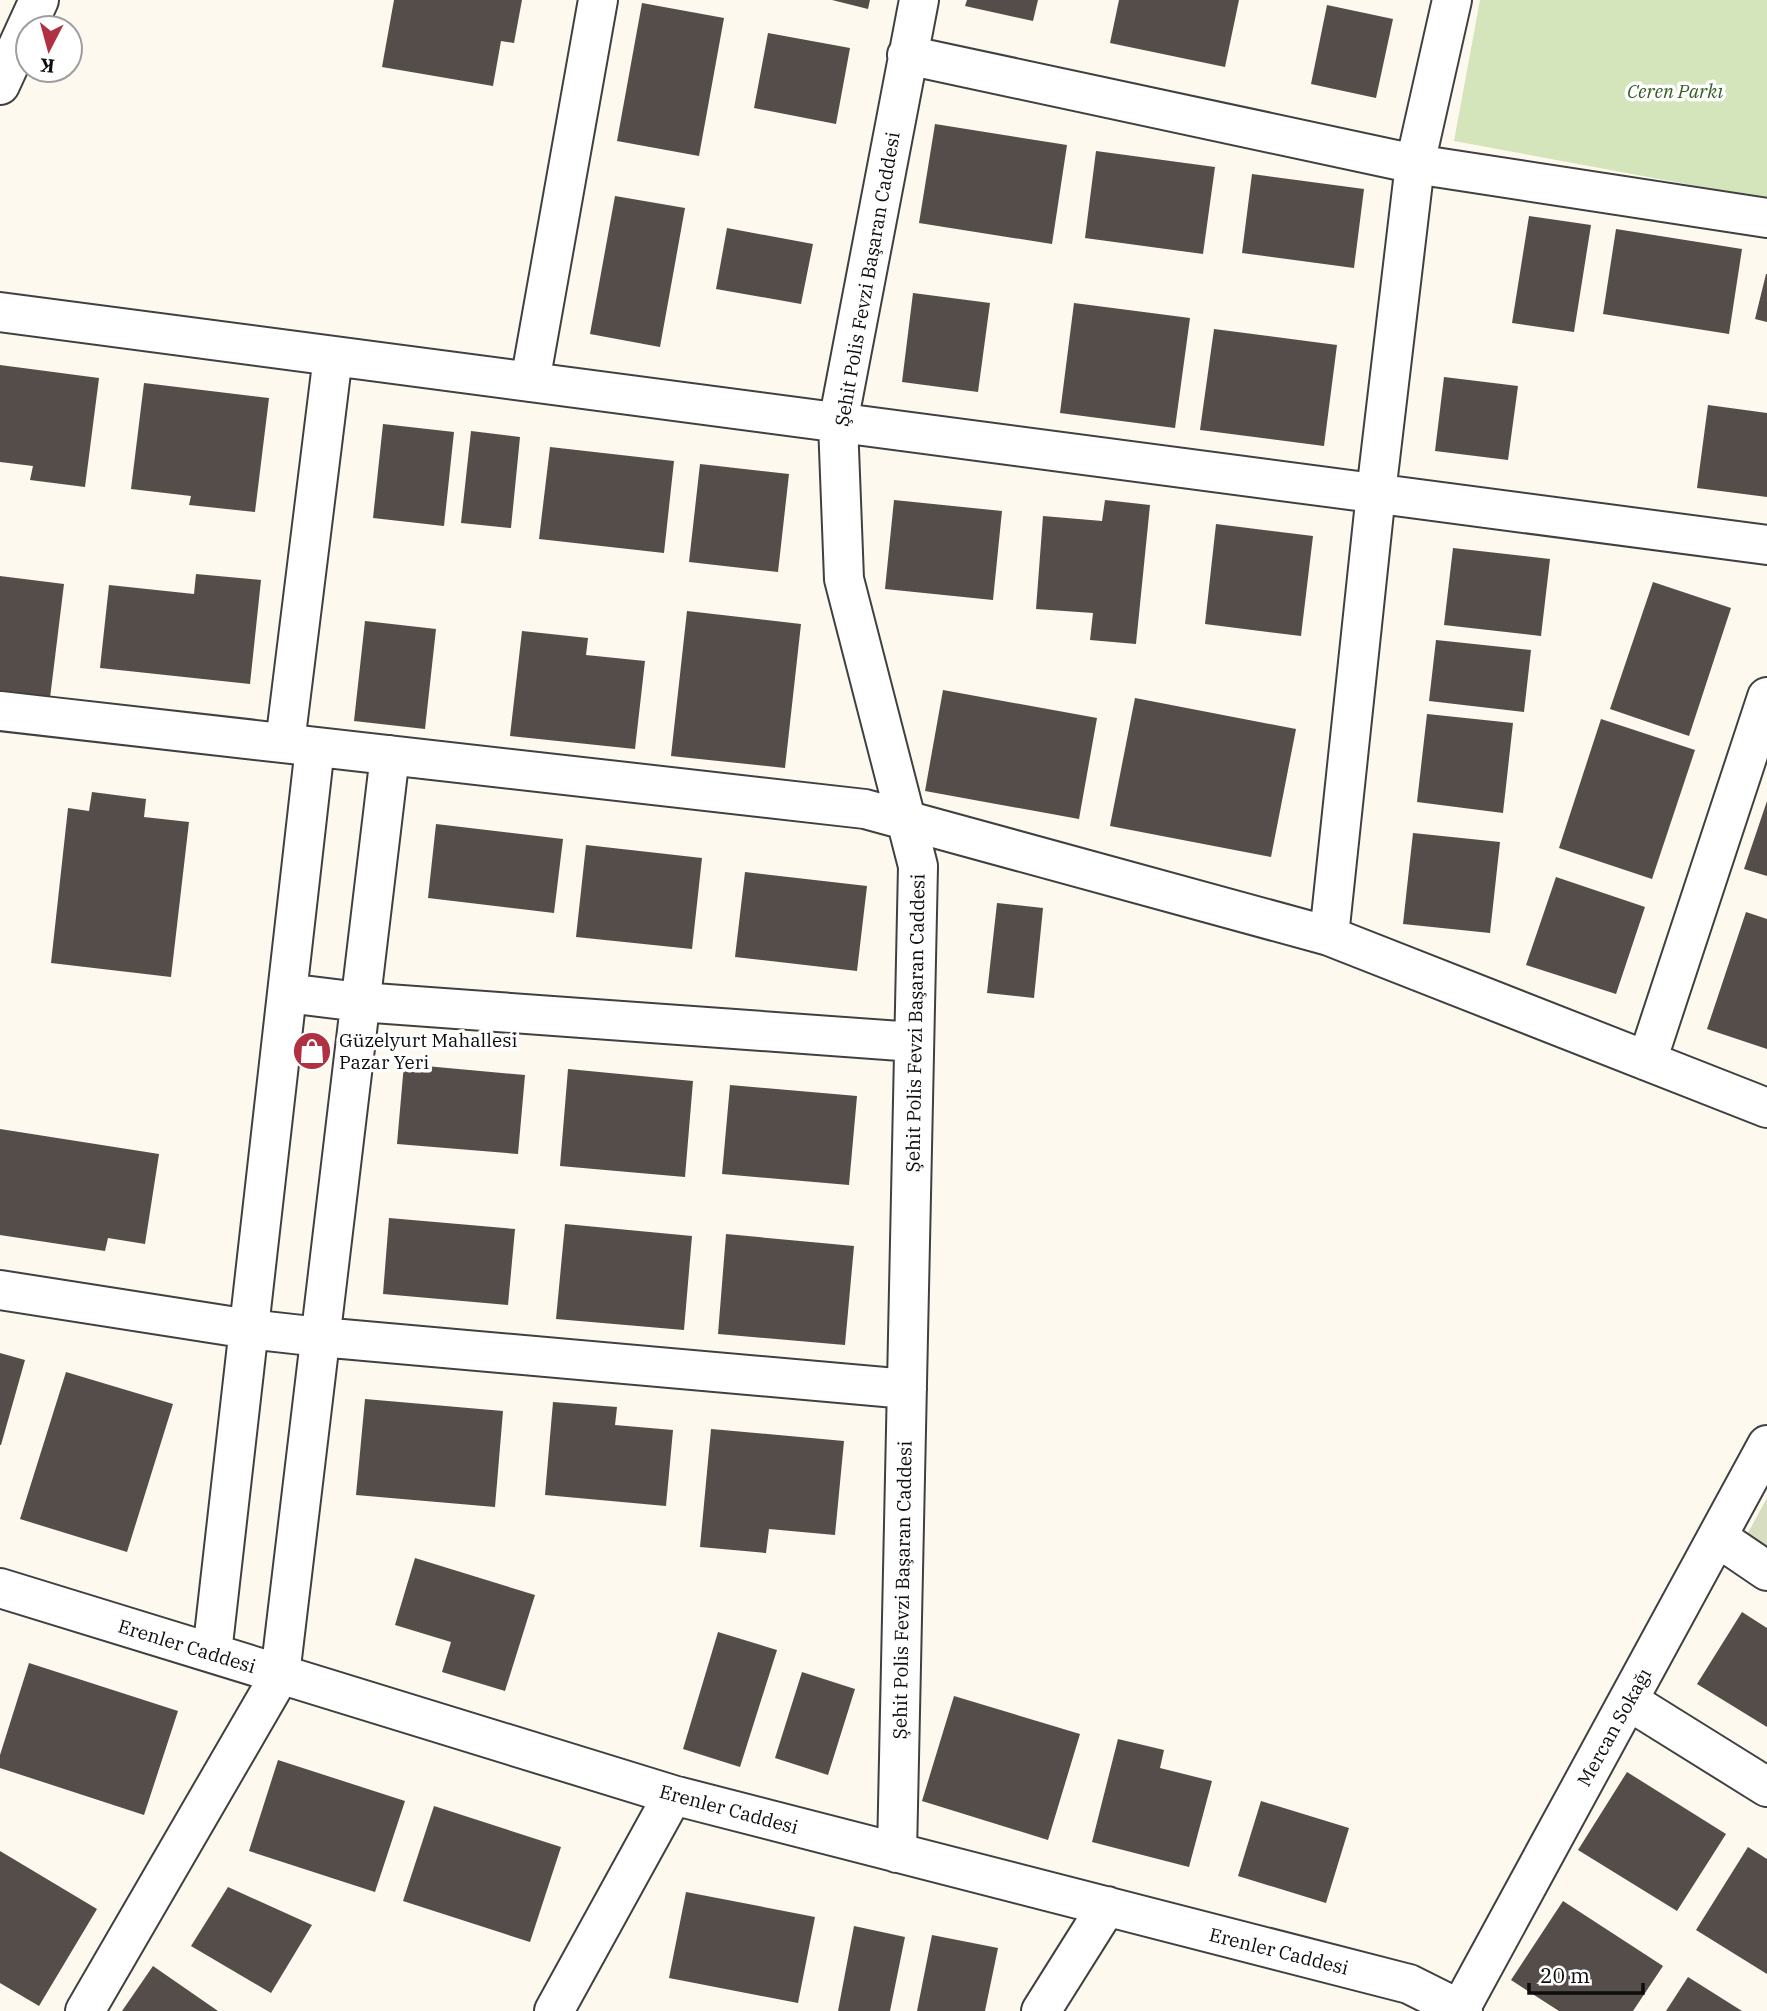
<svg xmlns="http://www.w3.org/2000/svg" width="1767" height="2011" viewBox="0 0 1767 2011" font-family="'IBM Plex Serif',serif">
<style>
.green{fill:#d4e5bb}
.cemetery{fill:#d6ddc1}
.building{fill:#544d4a}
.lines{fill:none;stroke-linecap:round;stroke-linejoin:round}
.street-casing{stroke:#404040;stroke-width:42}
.street{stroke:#fff;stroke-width:38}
.labels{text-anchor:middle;stroke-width:7;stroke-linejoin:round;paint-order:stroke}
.park-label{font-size:19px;font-style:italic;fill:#345e23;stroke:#fff}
.street-label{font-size:19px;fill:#0d0d0d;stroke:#fff}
.poi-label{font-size:19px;fill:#0d0d0d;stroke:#fff;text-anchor:start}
</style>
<rect width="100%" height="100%" fill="#fdf9ee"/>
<path class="green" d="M1480,0H1767V199L1454,141Z"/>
<path class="cemetery" d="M1767,1498V1553L1744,1540Z"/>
<path class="building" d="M394,0H522L514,43L501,41L493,86L382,67Z
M832,0H870L868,9Z
M967,0H1038L1033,21L965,6Z
M1119,0H1239L1225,67L1110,43Z
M642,3L724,18L699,156L617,141Z
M1327,5L1393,19L1376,98L1311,84Z
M768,33L850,48L836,124L754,108Z
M935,124L1067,145L1052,244L919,223Z
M1096,151L1215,167L1203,254L1085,238Z
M1252,174L1364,189L1354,268L1242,253Z
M615,196L685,208L660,347L590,334Z
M1529,216L1591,225L1574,332L1512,323Z
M727,228L813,244L801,304L716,289Z
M1616,229L1742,249L1729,334L1603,314Z
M1766,274H1767V322L1755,319Z
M913,293L990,303L978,392L902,382Z
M1074,303L1190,318L1175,428L1060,413Z
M1214,329L1337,345L1324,446L1200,430Z
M0,365L99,378L85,487L30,480L33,466L0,462Z
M1444,377L1518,386L1508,460L1435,451Z
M144,383L269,398L255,512L189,505L191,496L131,489Z
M1708,405L1767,413V497L1697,488Z
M383,424L454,432L444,526L373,518Z
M471,431L520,437L511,528L461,523Z
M550,447L674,461L664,553L539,539Z
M700,464L789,474L778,572L689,562Z
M894,500L1002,511L993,600L885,589Z
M1105,500L1150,505L1136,644L1090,640L1093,613L1036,609L1043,516L1102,521Z
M1216,524L1313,536L1301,636L1205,624Z
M1453,548L1550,559L1541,636L1444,625Z
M196,574L261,580L250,684L100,668L109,585L194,594Z
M0,576L64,584L50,698L0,692Z
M1653,582L1731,608L1689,736L1610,709Z
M687,611L801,624L785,768L671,756Z
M365,621L436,629L425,729L354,721Z
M522,631L588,638L586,655L645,661L635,749L510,736Z
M1436,640L1531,650L1524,712L1429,701Z
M943,690L1097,718L1079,819L925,791Z
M1135,698L1296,729L1271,857L1110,826Z
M1427,714L1513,723L1503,813L1417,802Z
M1601,719L1695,750L1652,879L1559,848Z
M92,792L146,799L144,817L189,822L171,977L51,963L68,808L89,811Z
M1767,801V876L1744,869Z
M436,824L563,839L554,913L428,898Z
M1413,833L1500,842L1490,933L1403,924Z
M586,845L702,858L692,949L576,937Z
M745,872L867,886L857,971L735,957Z
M1556,877L1645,907L1616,994L1526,965Z
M997,903L1043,908L1034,998L987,993Z
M1746,912L1767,919V1049L1707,1029Z
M404,1064L525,1075L518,1154L397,1144Z
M568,1069L693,1081L685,1177L560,1166Z
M730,1085L857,1096L849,1185L722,1174Z
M0,1129L159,1154L145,1244L108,1238L105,1251L0,1235Z
M389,1218L515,1229L508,1305L383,1294Z
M565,1224L692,1236L684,1330L556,1319Z
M726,1234L854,1246L845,1345L718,1334Z
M0,1353L25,1360L1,1445H0Z
M66,1372L173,1404L127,1552L20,1519Z
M365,1399L503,1411L495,1507L356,1495Z
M553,1402L617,1407L615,1425L673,1430L666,1506L545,1495Z
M711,1429L844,1441L835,1535L769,1529L766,1553L700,1547Z
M415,1558L535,1595L505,1691L442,1672L451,1642L395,1625Z
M1742,1612L1767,1628V1727L1697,1684Z
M718,1632L777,1650L740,1767L683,1749Z
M29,1663L178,1711L144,1815L0,1768V1755Z
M802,1672L855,1689L828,1775L775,1758Z
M954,1696L1080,1734L1048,1840L922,1801Z
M1118,1739L1164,1750L1160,1768L1212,1781L1189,1867L1092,1842Z
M278,1760L405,1801L375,1892L249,1851Z
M1627,1772L1726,1834L1677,1911L1578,1850Z
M1261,1801L1349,1828L1326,1903L1238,1876Z
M434,1806L561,1847L530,1942L403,1901Z
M1748,1847L1767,1859V1974L1696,1930Z
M0,1851L97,1909L39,2006L0,1983Z
M228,1887L312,1925L271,1993L191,1946Z
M686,1892L815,1917L798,2003L669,1978Z
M1563,1901L1663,1966L1633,2011H1559L1511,1980Z
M854,1926L905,1937L890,2011H838Z
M932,1935L998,1948L985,2011H917Z
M153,1966L218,2011H122Z
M1688,1977L1742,2011H1666Z"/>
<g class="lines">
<g class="street-casing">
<path id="street" d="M907,55L1415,164L1767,218
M0,85L39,0
M0,312L1767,545
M530,382L598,0
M0,711L865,809L1329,936L1767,1108
M285,743L333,356
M1329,936L1376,493L1415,164L1452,0
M287,993L360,1002L914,1042
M1647,1061L1767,697
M0,1290L249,1329L320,1337L907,1389
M1717,1537L1767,1571
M0,1588L673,1795L1409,1984L1463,2011
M212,1653L315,747
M1629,1701L1767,1787
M897,1853L918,866L844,579L838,423L919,0
M85,2011L280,1675L390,755
M554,2011L673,1795
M1041,2011L1107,1906
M1459,2011L1767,1445"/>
</g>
<use href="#street" class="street"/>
</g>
<defs>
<g id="shop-disc" transform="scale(2.0125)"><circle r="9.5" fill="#b03242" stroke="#fff"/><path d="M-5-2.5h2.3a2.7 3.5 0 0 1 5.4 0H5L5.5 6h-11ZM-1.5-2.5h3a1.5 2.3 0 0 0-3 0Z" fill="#fff"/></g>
</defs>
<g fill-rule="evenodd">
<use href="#shop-disc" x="312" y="1051"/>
</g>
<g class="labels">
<g class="park-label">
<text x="1675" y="98">Ceren Parkı</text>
</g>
<g class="street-label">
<text transform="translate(867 279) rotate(-80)" y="7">Şehit Polis Fevzi Başaran Caddesi</text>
<text transform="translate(915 1023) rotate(-89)" y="7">Şehit Polis Fevzi Başaran Caddesi</text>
<text transform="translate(902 1590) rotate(-89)" y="7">Şehit Polis Fevzi Başaran Caddesi</text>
<text transform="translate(187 1646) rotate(17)" y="7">Erenler Caddesi</text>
<text transform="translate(1614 1727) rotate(-61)" y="7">Mercan Sokağı</text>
<text transform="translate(729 1809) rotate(15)" y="7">Erenler Caddesi</text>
<text transform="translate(1279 1951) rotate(14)" y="7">Erenler Caddesi</text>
</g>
<g class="poi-label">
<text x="339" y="1047">Güzelyurt Mahallesi<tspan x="339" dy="22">Pazar Yeri</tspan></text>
</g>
</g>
<g transform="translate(49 49) rotate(186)"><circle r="33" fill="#ffffff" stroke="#9e9e9e" stroke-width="2"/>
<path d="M0-5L12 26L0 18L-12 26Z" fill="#b03242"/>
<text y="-10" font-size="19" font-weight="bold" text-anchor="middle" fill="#0d0d0d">K</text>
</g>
<path d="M1529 1983v10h114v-10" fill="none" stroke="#0d0d0d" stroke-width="3.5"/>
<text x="1540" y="1983" font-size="21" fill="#0d0d0d" stroke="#ffffff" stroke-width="5" paint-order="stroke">20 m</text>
</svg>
